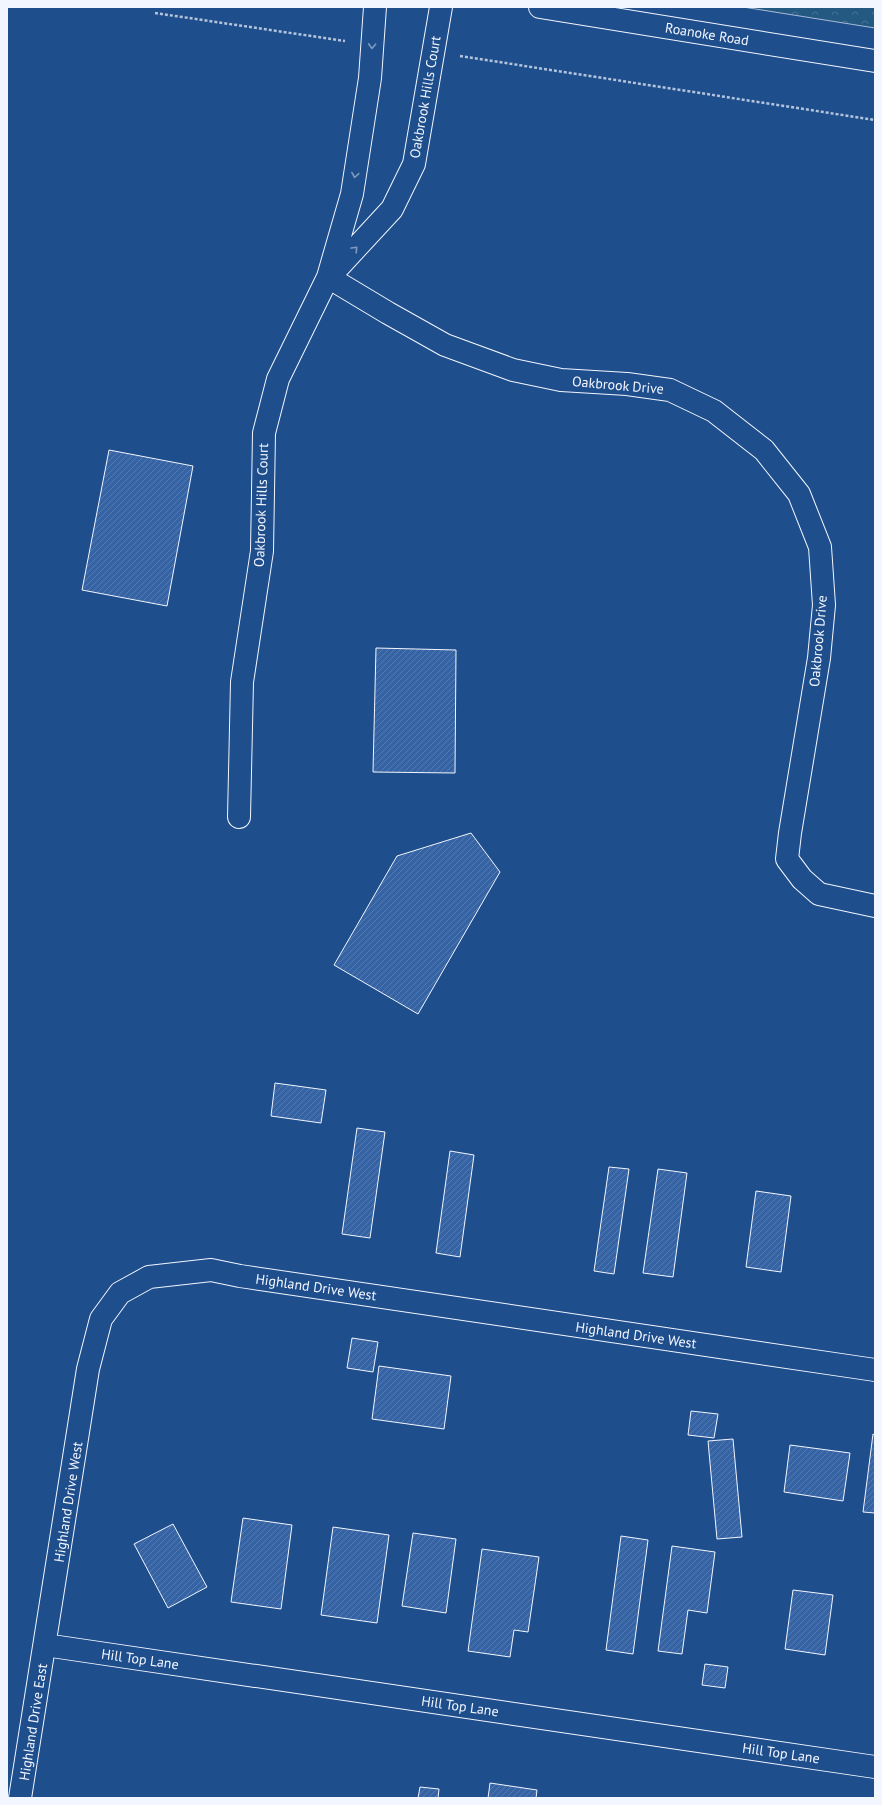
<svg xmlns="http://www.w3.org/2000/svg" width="882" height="1805" viewBox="0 0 882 1805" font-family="'PT Sans',sans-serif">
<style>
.forest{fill:url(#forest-crowns);stroke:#a8bbd7}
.building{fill:url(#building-hatch);stroke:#f2f6ff}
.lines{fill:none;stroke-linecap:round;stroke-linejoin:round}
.minor-casing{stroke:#f2f6ff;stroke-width:24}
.path{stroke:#b3c4dc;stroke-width:2.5;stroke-dasharray:3 2;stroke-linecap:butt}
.minor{stroke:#1f4e8c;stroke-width:22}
.oneway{stroke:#7e9ac0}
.labels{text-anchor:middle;stroke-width:3;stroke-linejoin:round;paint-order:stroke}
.street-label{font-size:14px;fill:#f2f6ff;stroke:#1f4e8c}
</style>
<defs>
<pattern id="forest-crowns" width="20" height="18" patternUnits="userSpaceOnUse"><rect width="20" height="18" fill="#245a82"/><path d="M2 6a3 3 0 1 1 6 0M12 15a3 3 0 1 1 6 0" fill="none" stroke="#447295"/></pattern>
<pattern id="building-hatch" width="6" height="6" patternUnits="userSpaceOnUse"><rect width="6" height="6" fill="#3563a3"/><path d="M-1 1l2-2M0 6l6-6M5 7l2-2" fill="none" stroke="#537ab1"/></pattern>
</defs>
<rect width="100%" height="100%" fill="#1f4e8c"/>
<path class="forest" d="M743,7H875V28Z"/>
<path class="building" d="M109,450L193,466L167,606L82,590Z
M376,648L456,650L455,773L373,772Z
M471,833L500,872L418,1014L334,965L397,856Z
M275,1083L326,1090L321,1123L271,1116Z
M357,1128L385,1132L370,1238L342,1234Z
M450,1151L474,1155L460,1257L436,1253Z
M609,1167L629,1169L614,1274L594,1271Z
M658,1169L687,1173L673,1277L643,1273Z
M756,1191L791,1196L781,1272L746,1267Z
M352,1338L378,1342L373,1372L347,1368Z
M379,1366L451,1376L444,1429L372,1419Z
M691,1411L718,1414L714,1438L688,1435Z
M873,1434L875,1435V1513L863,1512Z
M733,1439L742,1537L717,1539L708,1441Z
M790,1445L850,1453L843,1501L784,1492Z
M243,1518L292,1525L281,1609L231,1602Z
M173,1524L207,1587L168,1608L134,1544Z
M333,1527L389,1535L377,1623L321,1615Z
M413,1533L456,1539L446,1613L402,1606Z
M621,1536L648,1540L633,1654L606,1650Z
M672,1546L715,1552L707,1613L688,1610L682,1654L658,1651Z
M482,1549L539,1557L528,1632L514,1630L510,1657L468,1651Z
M793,1590L833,1595L825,1655L785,1649Z
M705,1664L728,1667L725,1688L702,1685Z
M490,1783L537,1790L536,1798H488Z
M420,1787L439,1789L438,1798H418Z"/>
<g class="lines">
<g class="minor-casing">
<path id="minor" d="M540,7L875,61
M331,275L392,209L414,164L441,7
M328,277L388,313L445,345L513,370L561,380L627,384L670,390L714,411L764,450L799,494L820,547L824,605L819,658L790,833L787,859L802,879L819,894L875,906
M239,817L242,682L262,551L264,433L278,379L328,277L352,194L370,78L375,7
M45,1645L875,1767
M20,1798L88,1369L101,1319L120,1293L149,1277L211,1270L240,1276L875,1370"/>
</g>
<path class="path" d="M155,13L345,41
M460,56L875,120"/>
<use href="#minor" class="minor"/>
</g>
<defs><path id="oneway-chevron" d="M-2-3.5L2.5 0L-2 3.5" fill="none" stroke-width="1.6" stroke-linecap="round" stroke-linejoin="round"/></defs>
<g class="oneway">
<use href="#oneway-chevron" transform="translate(372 46) rotate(93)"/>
<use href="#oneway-chevron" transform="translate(355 175) rotate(99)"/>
<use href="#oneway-chevron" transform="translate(355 249) rotate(-47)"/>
</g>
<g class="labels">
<g class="street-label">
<text transform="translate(707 34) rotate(9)" y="5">Roanoke Road</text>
<text transform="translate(425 97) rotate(-80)" y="5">Oakbrook Hills Court</text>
<text transform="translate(618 385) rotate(5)" y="5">Oakbrook Drive</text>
<text transform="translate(261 505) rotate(-88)" y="5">Oakbrook Hills Court</text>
<text transform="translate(818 641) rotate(-85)" y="5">Oakbrook Drive</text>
<text transform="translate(316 1287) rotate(8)" y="5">Highland Drive West</text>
<text transform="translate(636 1335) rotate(8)" y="5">Highland Drive West</text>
<text transform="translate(68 1502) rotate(-81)" y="5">Highland Drive West</text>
<text transform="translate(140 1659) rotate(8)" y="5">Hill Top Lane</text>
<text transform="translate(460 1706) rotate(8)" y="5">Hill Top Lane</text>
<text transform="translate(33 1722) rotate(-81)" y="5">Highland Drive East</text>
<text transform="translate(781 1753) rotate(8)" y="5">Hill Top Lane</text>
</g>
</g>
<rect width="882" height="1805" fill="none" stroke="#f2f6ff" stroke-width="16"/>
</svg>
